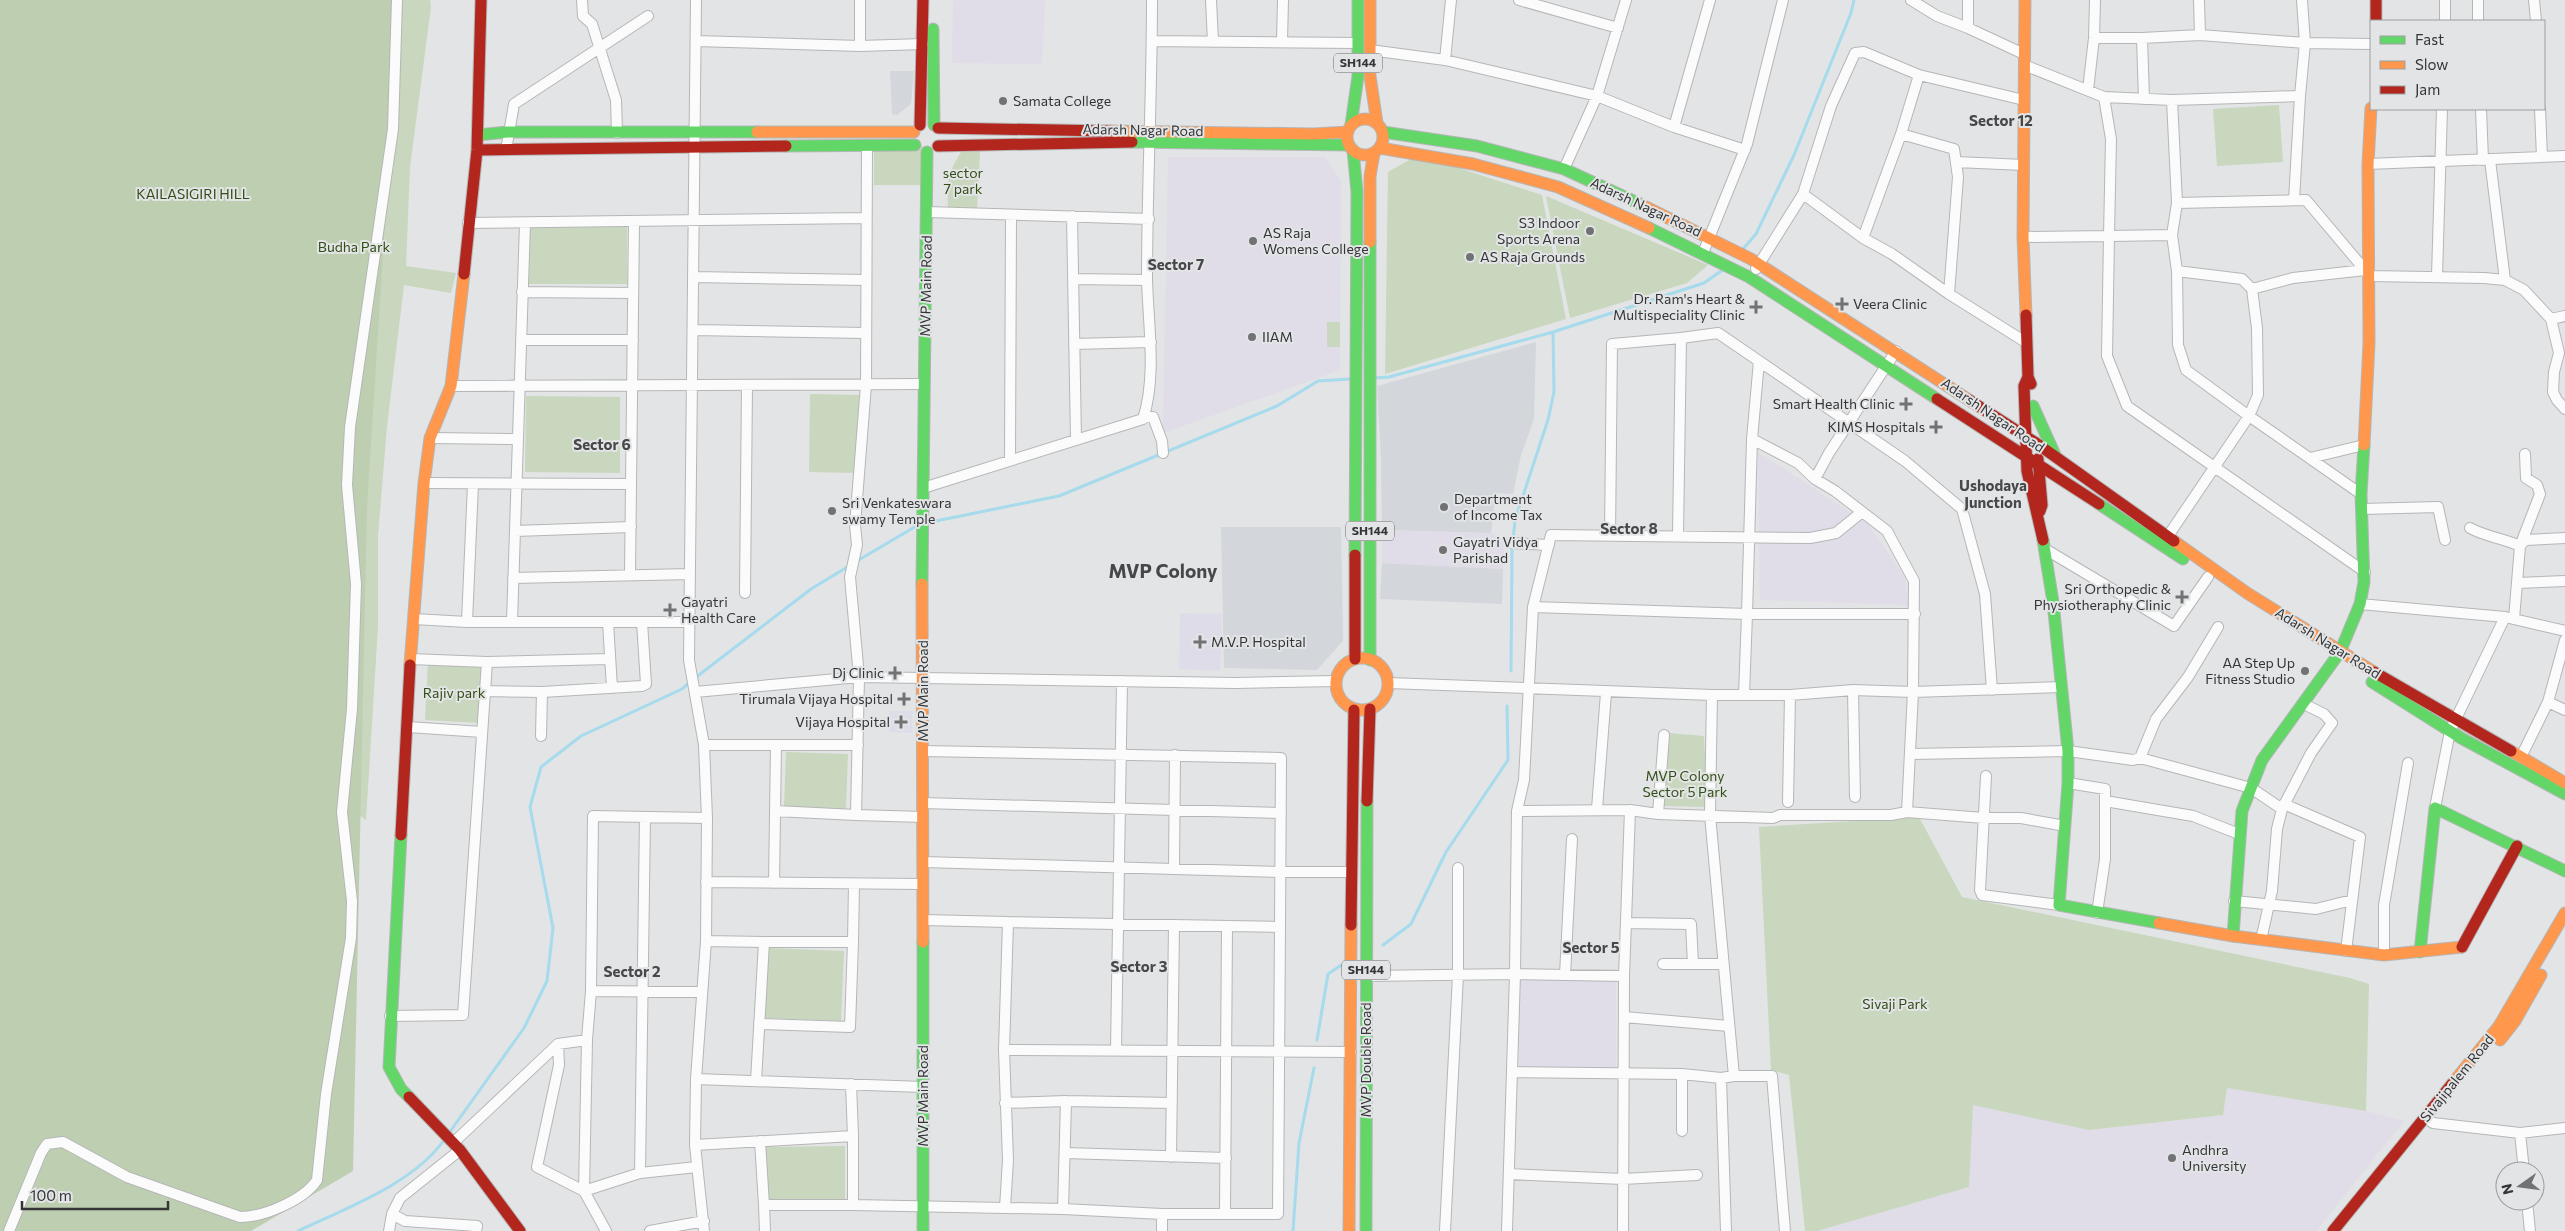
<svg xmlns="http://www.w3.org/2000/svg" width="2565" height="1231" viewBox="0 0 2565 1231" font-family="Commissioner,sans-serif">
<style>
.built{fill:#d3d6db}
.education{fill:#e0dce8}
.medical{fill:#dfdce9}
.green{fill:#c8d7bd}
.forest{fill:#becfb1}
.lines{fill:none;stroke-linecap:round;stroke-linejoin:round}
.stream{stroke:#a5dbec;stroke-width:3}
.street-casing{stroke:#b5b6b7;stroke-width:12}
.fast-casing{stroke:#b5b6b7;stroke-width:13}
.slow-casing{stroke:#b5b6b7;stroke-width:13}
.jam-casing{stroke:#b5b6b7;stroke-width:13}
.street{stroke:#fbfbfb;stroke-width:10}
.fast{stroke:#63d668;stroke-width:11}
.slow{stroke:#ff974d;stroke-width:11}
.jam{stroke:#b3261e;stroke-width:11}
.poi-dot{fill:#717273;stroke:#e2e4e6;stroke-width:2}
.labels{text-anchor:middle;stroke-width:4;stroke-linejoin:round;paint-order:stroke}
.shield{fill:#e2e4e6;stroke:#686a6b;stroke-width:1}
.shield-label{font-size:12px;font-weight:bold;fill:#343536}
.poi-label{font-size:14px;fill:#343536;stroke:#e2e4e6;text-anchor:start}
.street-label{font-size:14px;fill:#343536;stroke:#e2e4e6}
.park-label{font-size:14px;fill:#324e15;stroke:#e2e4e6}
.neighbourhood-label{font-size:15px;font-weight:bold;fill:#454749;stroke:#e2e4e6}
.district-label{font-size:19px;font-weight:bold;fill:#454749;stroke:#e2e4e6}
</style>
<rect width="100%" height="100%" fill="#e3e4e5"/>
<path class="built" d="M890,71H914L911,104L897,115L892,114Z
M1536,342L1534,419L1521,455L1513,494L1496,493L1491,533L1382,530L1381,458L1377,386Z
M1221,527H1341L1343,641L1317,670L1224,668Z
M1382,563L1503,569L1502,604L1380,599Z"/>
<path class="education" d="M953,0H1045L1042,64L952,63Z
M1168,157H1325L1341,181L1340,370L1163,433Z
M1758,452L1868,524L1905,577L1908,605L1760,600Z
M1382,530L1491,533L1504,538L1503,569L1382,563Z
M1519,979L1616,980V1070L1519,1069Z
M2227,1088L2366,1111L2404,1121L2316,1231H1817L1969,1187L1973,1104L2089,1130L2223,1115Z"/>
<path class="medical" d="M1180,613L1222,614L1220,671L1179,669Z
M890,711H913L912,733L889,732Z"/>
<path class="green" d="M381,0H430L431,7L410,167L406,266L456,273L451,293L404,285L387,426L378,536V627L366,820L330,794Z
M2279,105L2283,162L2217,166L2213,109Z
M874,145H922V185H874Z
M980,151L977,209L948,208C947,183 947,174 961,152Z
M1418,155L1542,195L1566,319L1385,374L1388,172Z
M1546,196L1708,265L1687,283L1570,318Z
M526,227H627V284H526Z
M1327,322H1340V347H1327Z
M810,394L859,395L858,473L809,472Z
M526,396L620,397V473L525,472Z
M428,662L483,665L480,723L425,720Z
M1668,733L1704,736L1707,807L1662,806Z
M786,752L848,754L846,809L784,807Z
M1919,817L1962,897L2350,978L2369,984L2366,1111L2227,1088L2223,1115L2089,1130L1973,1105L1969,1187L1817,1231H1805L1789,1075L1771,1070L1759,827Z
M767,948L844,951L841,1021L765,1018Z
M845,1146V1200L767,1201L766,1147Z"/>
<path class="forest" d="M0,0H399L367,507L353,1171L251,1231H0Z"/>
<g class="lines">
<path class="stream" d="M1742,250L1756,234L1794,155L1851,13L1854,0
M1374,378L1389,377L1553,332L1704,283L1724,269
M926,523L1059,496L1277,406L1318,381L1350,379
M857,561L918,525
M1511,671L1512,551L1515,520L1548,420L1554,392L1553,332
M695,678L811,589L849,566
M1383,945L1411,924L1446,852L1508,760L1507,706
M1317,1040L1328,974L1343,964
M449,1133L524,1028L547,981L553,928L530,807L541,767L581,736L682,689L690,682
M298,1231C346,1208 413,1184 444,1140
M1293,1231L1299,1143L1314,1068"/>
<g class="street-casing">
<path id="street" d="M582,0L583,16L592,24L616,100L617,133
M696,0L689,660L704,745L707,818L706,941L696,1079L695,1145L704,1231
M860,0V46
M1211,0L1213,42
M1519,0L1618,28
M1911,0L1937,16L1968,28
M1968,0V28L2024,54
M2478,0V21
M2534,0L2536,21
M2445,21V0
M2200,35L2305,43L2302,0
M2094,38H2142
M696,41L860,46L923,44
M1152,41L1358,43
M1282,41L1283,0
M1370,50L1445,60L1597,96L1674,127L1745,150
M1445,60L1451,0
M2024,65L2104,97L2172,100
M2088,90L2094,38L2095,0
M2144,99L2142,38L2200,35L2199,0
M2481,109L2483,160
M2540,109L2542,157
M1674,127L1710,0
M1901,134L1919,75L2024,100
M506,150L514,104L648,16
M2490,160L2505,280
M1956,162L2024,165
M2368,164L2565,156
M1564,169L1597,96L1626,0
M1803,194L1863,238L1892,254L1949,294L2027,343
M2294,200L2300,96
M2177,203L2306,200L2365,270
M927,212L1149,219
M1072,216L1076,439
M468,223L866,218
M2172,235L2109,236L2107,356L2127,406L2365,572
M2023,237L2109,236L2111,139L2104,97
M1863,238L1901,134L1954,149L1958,177L1949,294
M1703,253L1747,144L1783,0
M1756,269L1803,194L1831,106L1855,53L1864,52L1919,75
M2177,271L2178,345L2186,370L2249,416L2258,395L2257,328L2252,289L2242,279L2177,271L2172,235L2177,203L2172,100L2300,96L2305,43L2371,44
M2437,276L2442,109
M693,277L866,280
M1073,279L1147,280
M2252,289L2293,278L2365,270L2370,276L2484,278L2505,280L2524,290L2551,319L2559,353L2554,372L2553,392L2557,400L2565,409
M522,292L633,293
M2551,319L2565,316
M693,330L866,333
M521,340H633
M1074,344L1151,342
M1759,361L1905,461L1962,509L1985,594L1992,690
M451,386L924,384
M1144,415L1153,417L1162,441L1163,453
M430,438L518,439
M1752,439L1798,463L1815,479L1835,491L1887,531L1914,581L1913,692L1907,812
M2310,458L2364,445
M1010,460L1011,216
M1815,479L1829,453L1896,351
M424,483L631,484
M923,488L1143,419C1157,376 1148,323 1147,279C1147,186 1152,93 1152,0
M2362,509L2438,507L2445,540
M2470,528C2486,537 2503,538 2520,546L2537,502L2540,494L2537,485L2526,478L2525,454
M515,531L631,527
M1678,535L1681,338L1718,333L1759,361L1752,439L1747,614H1915
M1610,536L1612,344L1681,338
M2168,536L2249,416L2361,494
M1512,543L1549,545
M2045,549L2174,626L2208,577
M630,574L634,222
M513,578L690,574
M2517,583L2565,581
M745,593L747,385
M2360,604L2505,617L2565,631
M1533,607L1747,614L1744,695
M414,619L467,622H690
M2514,619L2520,546L2525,540L2565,538
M467,622L473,484
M512,622L525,223
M608,622L612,688
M410,659L487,662L610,659
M1388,683L1712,695H1790L1853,690L1913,692L2062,687
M1853,690L1855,797
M485,691L542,692
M695,692L859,677L850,577L857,545L855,525L866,385L867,146
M1712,695L1710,815L1734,1076L1721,1078L1726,1231
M2548,702L2565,710
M408,727L482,732
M541,736L542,692L642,686L646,684L642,622
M704,745H858
M923,751L1281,758L1280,927
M1910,754L2068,751L2133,760L2140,758L2156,719L2188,677L2218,627
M2521,757L2548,702L2565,640
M2140,758L2251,788L2282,809
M1986,776L1980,890L1982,895L2059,905
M2068,783L2105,789V859L2097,913
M2105,801L2193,816L2239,834
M1788,802L1790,695
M923,803L1281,813
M2284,804L2360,837L2346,951
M2435,808L2450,731L2505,617
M1597,809L1606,693
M1630,810L1658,814L1773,818L1780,815H1891L1907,812L1984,818H2021L2065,826
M775,811L856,815
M1517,811L1524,780L1533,607L1551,535L1810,538L1836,533L1862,512
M1658,814L1664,735
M923,817L856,815L859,677L1235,683L1336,681
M923,862L1281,872H1351
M1174,869L1175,755
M706,882L923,884
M774,883L776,745
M2234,901L2316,909L2352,900
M923,920L1008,922
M1626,923L1691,924L1693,964
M2261,940L2272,891L2277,829L2282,809L2311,753L2332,723L2324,714L2304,704
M706,941L764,942
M2384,955V905L2408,763
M1663,964H1722
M1565,975L1572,839
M1366,976L1515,974L1624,976L1630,810L1517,811L1515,974L1507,1231
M591,991L587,1040L584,1191L606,1231
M702,992L591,991L593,816L707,818
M390,1016L463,1015L487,662
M1624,1017L1729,1026
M759,1024L850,1027L853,942
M587,1040L558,1044L559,1065L537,1167L584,1191L640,1173L645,817
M1004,1050L1351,1052
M1116,1050L1122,681
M1512,1072L1682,1074L1721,1078
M1734,1076H1772L1785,1231
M696,1079L923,1087
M756,1081L764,942H853L854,884
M851,1084L853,1136
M1005,1103L1066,1101L1172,1103
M2426,1118L2433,1123L2520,1133
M1682,1131V1074
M760,1141L764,1205
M453,1143L558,1044
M695,1145L853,1136V1205L1063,1209L1162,1214H1278L1280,927L1008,922L1004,1050L1008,1160L1005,1208
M1065,1153L1226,1158
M1171,1157L1174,925
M2524,1171L2520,1133L2565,1128
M640,1173L697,1167
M1509,1174L1623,1179L1697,1175
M2527,1201L2530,1231
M1063,1209L1066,1101
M1225,1212L1227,926
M392,1214L400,1198L460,1150
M9,1231L41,1153L47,1144L63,1142L127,1177L240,1217C264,1217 304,1200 317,1180L326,1094L351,938L352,901L342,812L352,709L356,584L347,485L350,427L393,129L397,0
M389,1231L392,1214L405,1221L477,1226L476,1231
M650,1231L704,1221
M765,1231L764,1205H853
M1162,1231V1214
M1445,1231L1458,975V868
M1623,1231L1624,976"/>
</g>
<g class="fast-casing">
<path id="fast" d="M933,29L934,125
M1351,125L1358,76V0
M1383,132L1477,146L1564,169L1642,205
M478,135L507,132H757
M1132,142L1349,145
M786,146L915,145
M1353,150L1357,192L1355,555
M1649,228L1749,277L1937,399
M1370,242V660
M2033,406L2055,455
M2099,504L2183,559
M2043,540L2053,602L2068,751V783L2059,905L2159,923
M922,584L927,152
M2372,682L2461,738L2565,794
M401,835L389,1067L401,1089L409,1097
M2233,936L2242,811L2262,760L2340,652L2360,604L2364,582L2361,494L2364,445
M923,942V1231
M2420,952L2435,808L2565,871
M1366,1231L1367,801"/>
</g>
<g class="slow-casing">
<path id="slow" d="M1370,0V76L1377,123
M2025,0L2023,237L2026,315
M1347 137a18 18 0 1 1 36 0a18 18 0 1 1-36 0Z
M1110,131L1313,134L1348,132
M757,132H914
M1380,148L1473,164L1558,187L1649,228
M1642,205L1751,259L1969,400
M1370,242V176L1374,153
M2364,445L2369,343L2368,164L2371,108
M2174,541L2247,593L2374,672
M922,584L923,942
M1336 684a26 26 0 1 1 52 0a26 26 0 1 1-52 0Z
M410,665L424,483L430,438L451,386L464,274
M2511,751L2565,783
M2159,923L2233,936L2384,955L2462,947
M2500,1040L2515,1021L2541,975
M2452,1084L2499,1026L2565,913
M1349,1231L1351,925"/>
</g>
<g class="jam-casing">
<path id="jam" d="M2376,0V21
M920,125L923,0
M938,128L1110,131
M938,146L1132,142
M477,150L786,146
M464,274L477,150L481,0
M2026,315L2028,377L2031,384
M2028,377L2024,386L2027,471L2043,540
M1937,399L2099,504
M1969,400L2036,443L2174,541
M2038,459L2042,505L2040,511
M1355,659V555
M2374,672L2511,751
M1367,801L1370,709
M401,835L410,665
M1351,925L1354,710
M2462,947L2517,846
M409,1097L460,1150L520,1231
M2333,1231L2452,1084"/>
</g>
<use href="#street" class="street"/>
<use href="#fast" class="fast"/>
<use href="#slow" class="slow"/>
<use href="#jam" class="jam"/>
</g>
<g class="poi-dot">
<circle cx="1003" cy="101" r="5"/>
<circle cx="1590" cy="231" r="5"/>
<circle cx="1253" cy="241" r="5"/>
<circle cx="1470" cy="257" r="5"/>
<path d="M1839.5 296.5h5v5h5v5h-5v5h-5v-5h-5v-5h5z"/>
<path d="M1753.5 299.5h5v5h5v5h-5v5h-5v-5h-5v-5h5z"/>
<circle cx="1252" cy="337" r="5"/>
<path d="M1903.5 396.5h5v5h5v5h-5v5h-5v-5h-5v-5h5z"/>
<path d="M1933.5 419.5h5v5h5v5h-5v5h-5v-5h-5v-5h5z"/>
<circle cx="1444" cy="507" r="5"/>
<circle cx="832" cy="511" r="5"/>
<circle cx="1443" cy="550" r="5"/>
<path d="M2179.5 589.5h5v5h5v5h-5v5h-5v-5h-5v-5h5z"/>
<path d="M667.5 602.5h5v5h5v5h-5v5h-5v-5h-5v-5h5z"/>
<path d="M1197.5 634.5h5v5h5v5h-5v5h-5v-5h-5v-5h5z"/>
<circle cx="2305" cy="671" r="5"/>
<path d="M892.5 665.5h5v5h5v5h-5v5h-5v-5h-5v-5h5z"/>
<path d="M901.5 691.5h5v5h5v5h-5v5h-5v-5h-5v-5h5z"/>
<path d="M898.5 714.5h5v5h5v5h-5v5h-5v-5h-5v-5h5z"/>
<circle cx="2172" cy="1158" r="5"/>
</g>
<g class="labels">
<g class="shield">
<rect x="1334" y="53.5" width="48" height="19" rx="4"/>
<rect x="1346" y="521.5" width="48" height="19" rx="4"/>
<rect x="1342" y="960.5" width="48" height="19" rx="4"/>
</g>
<g class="shield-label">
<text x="1358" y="67">SH144</text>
<text x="1370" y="535">SH144</text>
<text x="1366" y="974">SH144</text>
</g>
<g class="poi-label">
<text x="1013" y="106">Samata College</text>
<text x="1580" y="228" text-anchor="end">S3 Indoor<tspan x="1580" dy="16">Sports Arena</tspan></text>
<text x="1263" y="238">AS Raja<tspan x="1263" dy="16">Womens College</tspan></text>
<text x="1480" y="262">AS Raja Grounds</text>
<text x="1745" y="304" text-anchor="end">Dr. Ram's Heart &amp;<tspan x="1745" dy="16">Multispeciality Clinic</tspan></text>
<text x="1853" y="309">Veera Clinic</text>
<text x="1262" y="342">IIAM</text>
<text x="1895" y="409" text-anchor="end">Smart Health Clinic</text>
<text x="1925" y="432" text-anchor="end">KIMS Hospitals</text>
<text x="1454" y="504">Department<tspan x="1454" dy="16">of Income Tax</tspan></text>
<text x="842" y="508">Sri Venkateswara<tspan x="842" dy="16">swamy Temple</tspan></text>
<text x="1453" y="547">Gayatri Vidya<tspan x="1453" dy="16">Parishad</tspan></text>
<text x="2171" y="594" text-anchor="end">Sri Orthopedic &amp;<tspan x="2171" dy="16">Physiotheraphy Clinic</tspan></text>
<text x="681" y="607">Gayatri<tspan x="681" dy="16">Health Care</tspan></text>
<text x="1211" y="647">M.V.P. Hospital</text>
<text x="2295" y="668" text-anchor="end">AA Step Up<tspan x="2295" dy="16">Fitness Studio</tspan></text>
<text x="884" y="678" text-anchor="end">Dj Clinic</text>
<text x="893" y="704" text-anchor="end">Tirumala Vijaya Hospital</text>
<text x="890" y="727" text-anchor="end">Vijaya Hospital</text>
<text x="2182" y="1155">Andhra<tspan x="2182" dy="16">University</tspan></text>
</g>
<g class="street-label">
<text transform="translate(1143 130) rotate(1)" y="5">Adarsh Nagar Road</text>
<text transform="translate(1646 207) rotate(25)" y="5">Adarsh Nagar Road</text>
<text transform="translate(926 286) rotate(-89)" y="5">MVP Main Road</text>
<text transform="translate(1993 415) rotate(34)" y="5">Adarsh Nagar Road</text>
<text transform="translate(2328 643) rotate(32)" y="5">Adarsh Nagar Road</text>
<text transform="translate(923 691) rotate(-90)" y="5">MVP Main Road</text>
<text transform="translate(1366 1060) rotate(-90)" y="5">MVP Double Road</text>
<text transform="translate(2457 1078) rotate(-51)" y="5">Sivajipalem Road</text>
<text transform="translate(923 1096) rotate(-90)" y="5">MVP Main Road</text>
</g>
<g class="park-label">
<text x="963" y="178">sector<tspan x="963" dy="16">7 park</tspan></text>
<text x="193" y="199">KAILASIGIRI HILL</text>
<text x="354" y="252">Budha Park</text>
<text x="454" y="698">Rajiv park</text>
<text x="1685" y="781">MVP Colony<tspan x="1685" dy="16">Sector 5 Park</tspan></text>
<text x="1895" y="1009">Sivaji Park</text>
</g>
<g class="neighbourhood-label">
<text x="2001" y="126">Sector 12</text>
<text x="1176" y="270">Sector 7</text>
<text x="602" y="450">Sector 6</text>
<text x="1993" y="491">Ushodaya<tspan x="1993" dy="17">Junction</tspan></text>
<text x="1629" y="534">Sector 8</text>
<text x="1591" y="953">Sector 5</text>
<text x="1139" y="972">Sector 3</text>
<text x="632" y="977">Sector 2</text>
</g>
<g class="district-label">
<text x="1163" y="578">MVP Colony</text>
</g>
</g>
<rect x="2370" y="20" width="175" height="90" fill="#e2e4e6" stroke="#9c9ea0"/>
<rect x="2380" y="36" width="25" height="8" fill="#63d668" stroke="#9c9ea0"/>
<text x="2415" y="45" font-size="15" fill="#343536">Fast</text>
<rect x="2380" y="61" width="25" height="8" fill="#ff974d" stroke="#9c9ea0"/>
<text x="2415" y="70" font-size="15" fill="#343536">Slow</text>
<rect x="2380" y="86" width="25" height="8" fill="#b3261e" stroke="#9c9ea0"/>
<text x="2415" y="95" font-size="15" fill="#343536">Jam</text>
<g transform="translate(2520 1186) rotate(256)"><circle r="24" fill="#e2e4e6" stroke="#9c9ea0"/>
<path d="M0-4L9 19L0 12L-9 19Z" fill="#717273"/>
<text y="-8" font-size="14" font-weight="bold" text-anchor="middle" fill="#343536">N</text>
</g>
<path d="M22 1201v8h146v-8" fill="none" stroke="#343536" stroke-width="2.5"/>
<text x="30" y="1201" font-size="15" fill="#343536" stroke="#e2e4e6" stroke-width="4" paint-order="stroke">100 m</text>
</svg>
